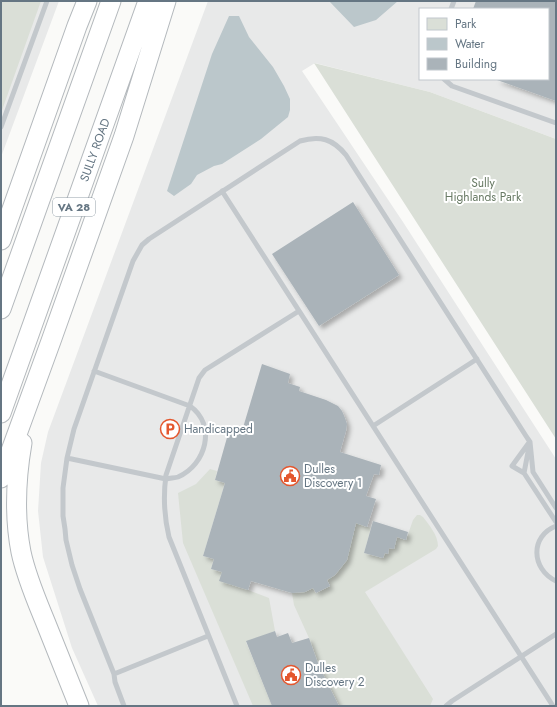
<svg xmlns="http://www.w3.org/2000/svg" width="557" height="707" viewBox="0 0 557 707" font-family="Jost,sans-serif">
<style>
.built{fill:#e8e9e9;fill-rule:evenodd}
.green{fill:#dadfd7}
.water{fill:#bbc7cb}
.building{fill:#aab3b9;filter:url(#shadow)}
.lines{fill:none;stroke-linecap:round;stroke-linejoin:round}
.motorway-casing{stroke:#b4b9bd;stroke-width:21}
.service{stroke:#c3c8cc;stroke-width:5}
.motorway{stroke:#fff;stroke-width:19}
.labels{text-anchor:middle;stroke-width:4;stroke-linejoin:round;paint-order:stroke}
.shield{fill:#fff;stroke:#939fa8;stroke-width:1}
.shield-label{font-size:11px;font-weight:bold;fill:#657683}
.street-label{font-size:12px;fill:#657683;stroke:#fff}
.park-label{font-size:12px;fill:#687a64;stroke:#fff}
.poi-label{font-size:12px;fill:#657683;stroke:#fff;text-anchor:start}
</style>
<defs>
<filter id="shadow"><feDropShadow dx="3.5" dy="3.5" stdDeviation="2" flood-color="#0004"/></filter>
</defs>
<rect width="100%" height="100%" fill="#fafaf8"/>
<path class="built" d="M1,1H59L1,157Z
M208,1H556V139L430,92L315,63L302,71L403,222L556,459V706H98L72,648L43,557L38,511L41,463L48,432ZM420,9H548V79H420Z"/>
<path class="green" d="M1,1H41L1,113Z
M314,63L430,92L556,139V439Z
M210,469L217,471L215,480L225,483L203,556L214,559L211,569L222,572L248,590L269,598L275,631L246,642L272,706H253L183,543L178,493L196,484Z
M417,515H420L423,517C429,525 438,535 438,546L436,549L365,592L433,699L430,706H339L319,666L309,638L294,605L292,593L305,592L313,588L316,593L330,586L327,580L335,575L347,560L356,523L371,528L364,553L383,558L385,553L388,554L389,548L394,549L397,537L406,540L413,520Z"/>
<path class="water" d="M329,1H398L376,20L354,27Z
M229,16H239L249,37L273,67L284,86L290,99V110L288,117L261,139L222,164L214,166L197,175L191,184L174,196L167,191L212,54Z"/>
<path class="building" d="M476,1H556V101L497,80V79H548V9H473Z
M353,202L399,275L319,326L272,254Z
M262,364L290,374L288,383L300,387L299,391L326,400L338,406L342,411L345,418L347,424L346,431L340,452L381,465L379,475L374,474L366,496L376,499L367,527L356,523L347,560L335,575L327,580L330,586L316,593L313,588L305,592L292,593L251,581L248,590L219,581L222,572L211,569L214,559L203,556L225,483L215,480L230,427L242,431Z
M373,521L408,532L406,540L397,537L394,549L389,548L388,554L385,553L383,558L364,553Z
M275,631L277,637L288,633L292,643L309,638L319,666L339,706H272L246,641Z"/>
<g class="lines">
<g class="motorway-casing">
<path id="motorway" d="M1,240L77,26L87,1
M1,309L111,1
M1,413L148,1
M22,443C16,478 14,516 21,552C26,576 36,599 45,621C56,649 68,678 79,706
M1,478L51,341L124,136L166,1"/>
</g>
<path class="service" d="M451,9L454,1
M444,79L452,86L556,123
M1,127L47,1
M222,191L553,706
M373,426L477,359
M529,447L524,473L556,522
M67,458L166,479C170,478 175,478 178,477C206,465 217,425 190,406L94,371
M524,473L512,466L528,444
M556,526C530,536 531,569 556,581
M114,674L208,636
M124,706L115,682L114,674L80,589L72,565L66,540L65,529L63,516V488L67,458L74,429L133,261L142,245L149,239L300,141C320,135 333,139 346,155L526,436L530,442L533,472L556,508
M237,706L169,537C164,516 163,497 166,475L199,378L205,370L299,311
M446,706L452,701L556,634"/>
<use href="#motorway" class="motorway"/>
</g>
<defs>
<g id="parking-ring" transform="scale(1)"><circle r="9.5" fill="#fff" stroke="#e4572e" stroke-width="1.5"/><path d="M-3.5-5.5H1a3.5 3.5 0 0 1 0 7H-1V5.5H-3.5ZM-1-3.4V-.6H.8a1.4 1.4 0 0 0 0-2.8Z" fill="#e4572e"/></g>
<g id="civic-ring" transform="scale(1)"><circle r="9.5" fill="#fff" stroke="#e4572e" stroke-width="1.5"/><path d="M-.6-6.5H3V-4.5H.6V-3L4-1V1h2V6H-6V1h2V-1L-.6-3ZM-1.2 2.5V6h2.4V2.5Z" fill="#e4572e"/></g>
</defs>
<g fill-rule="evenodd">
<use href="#parking-ring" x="170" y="429"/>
<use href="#civic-ring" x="290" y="476"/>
<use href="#civic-ring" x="291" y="675"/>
</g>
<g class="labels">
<rect class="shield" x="53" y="198" width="42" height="18" rx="3"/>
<g class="shield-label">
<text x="74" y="211">VA 28</text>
</g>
<g class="street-label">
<text transform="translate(95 150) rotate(-70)" y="4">SULLY ROAD</text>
</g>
<g class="park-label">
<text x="483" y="187">Sully<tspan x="483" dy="14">Highlands Park</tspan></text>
</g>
<g class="poi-label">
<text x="184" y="433">Handicapped</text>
<text x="304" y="473">Dulles<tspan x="304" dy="14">Discovery 1</tspan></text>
<text x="305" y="672">Dulles<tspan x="305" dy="14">Discovery 2</tspan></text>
</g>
</g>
<rect width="557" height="707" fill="none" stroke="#657683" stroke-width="4"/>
<rect x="419" y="8" width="130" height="72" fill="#ffffff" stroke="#c1c8cd"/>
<rect x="427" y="18" width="20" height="12" fill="#dadfd7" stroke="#c1c8cd"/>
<text x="455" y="28" font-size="12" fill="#657683">Park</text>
<rect x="427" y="38" width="20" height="12" fill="#bbc7cb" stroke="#c1c8cd"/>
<text x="455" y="48" font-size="12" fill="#657683">Water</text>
<rect x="427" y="58" width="20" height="12" fill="#aab3b9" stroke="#c1c8cd"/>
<text x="455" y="68" font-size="12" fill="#657683">Building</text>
</svg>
